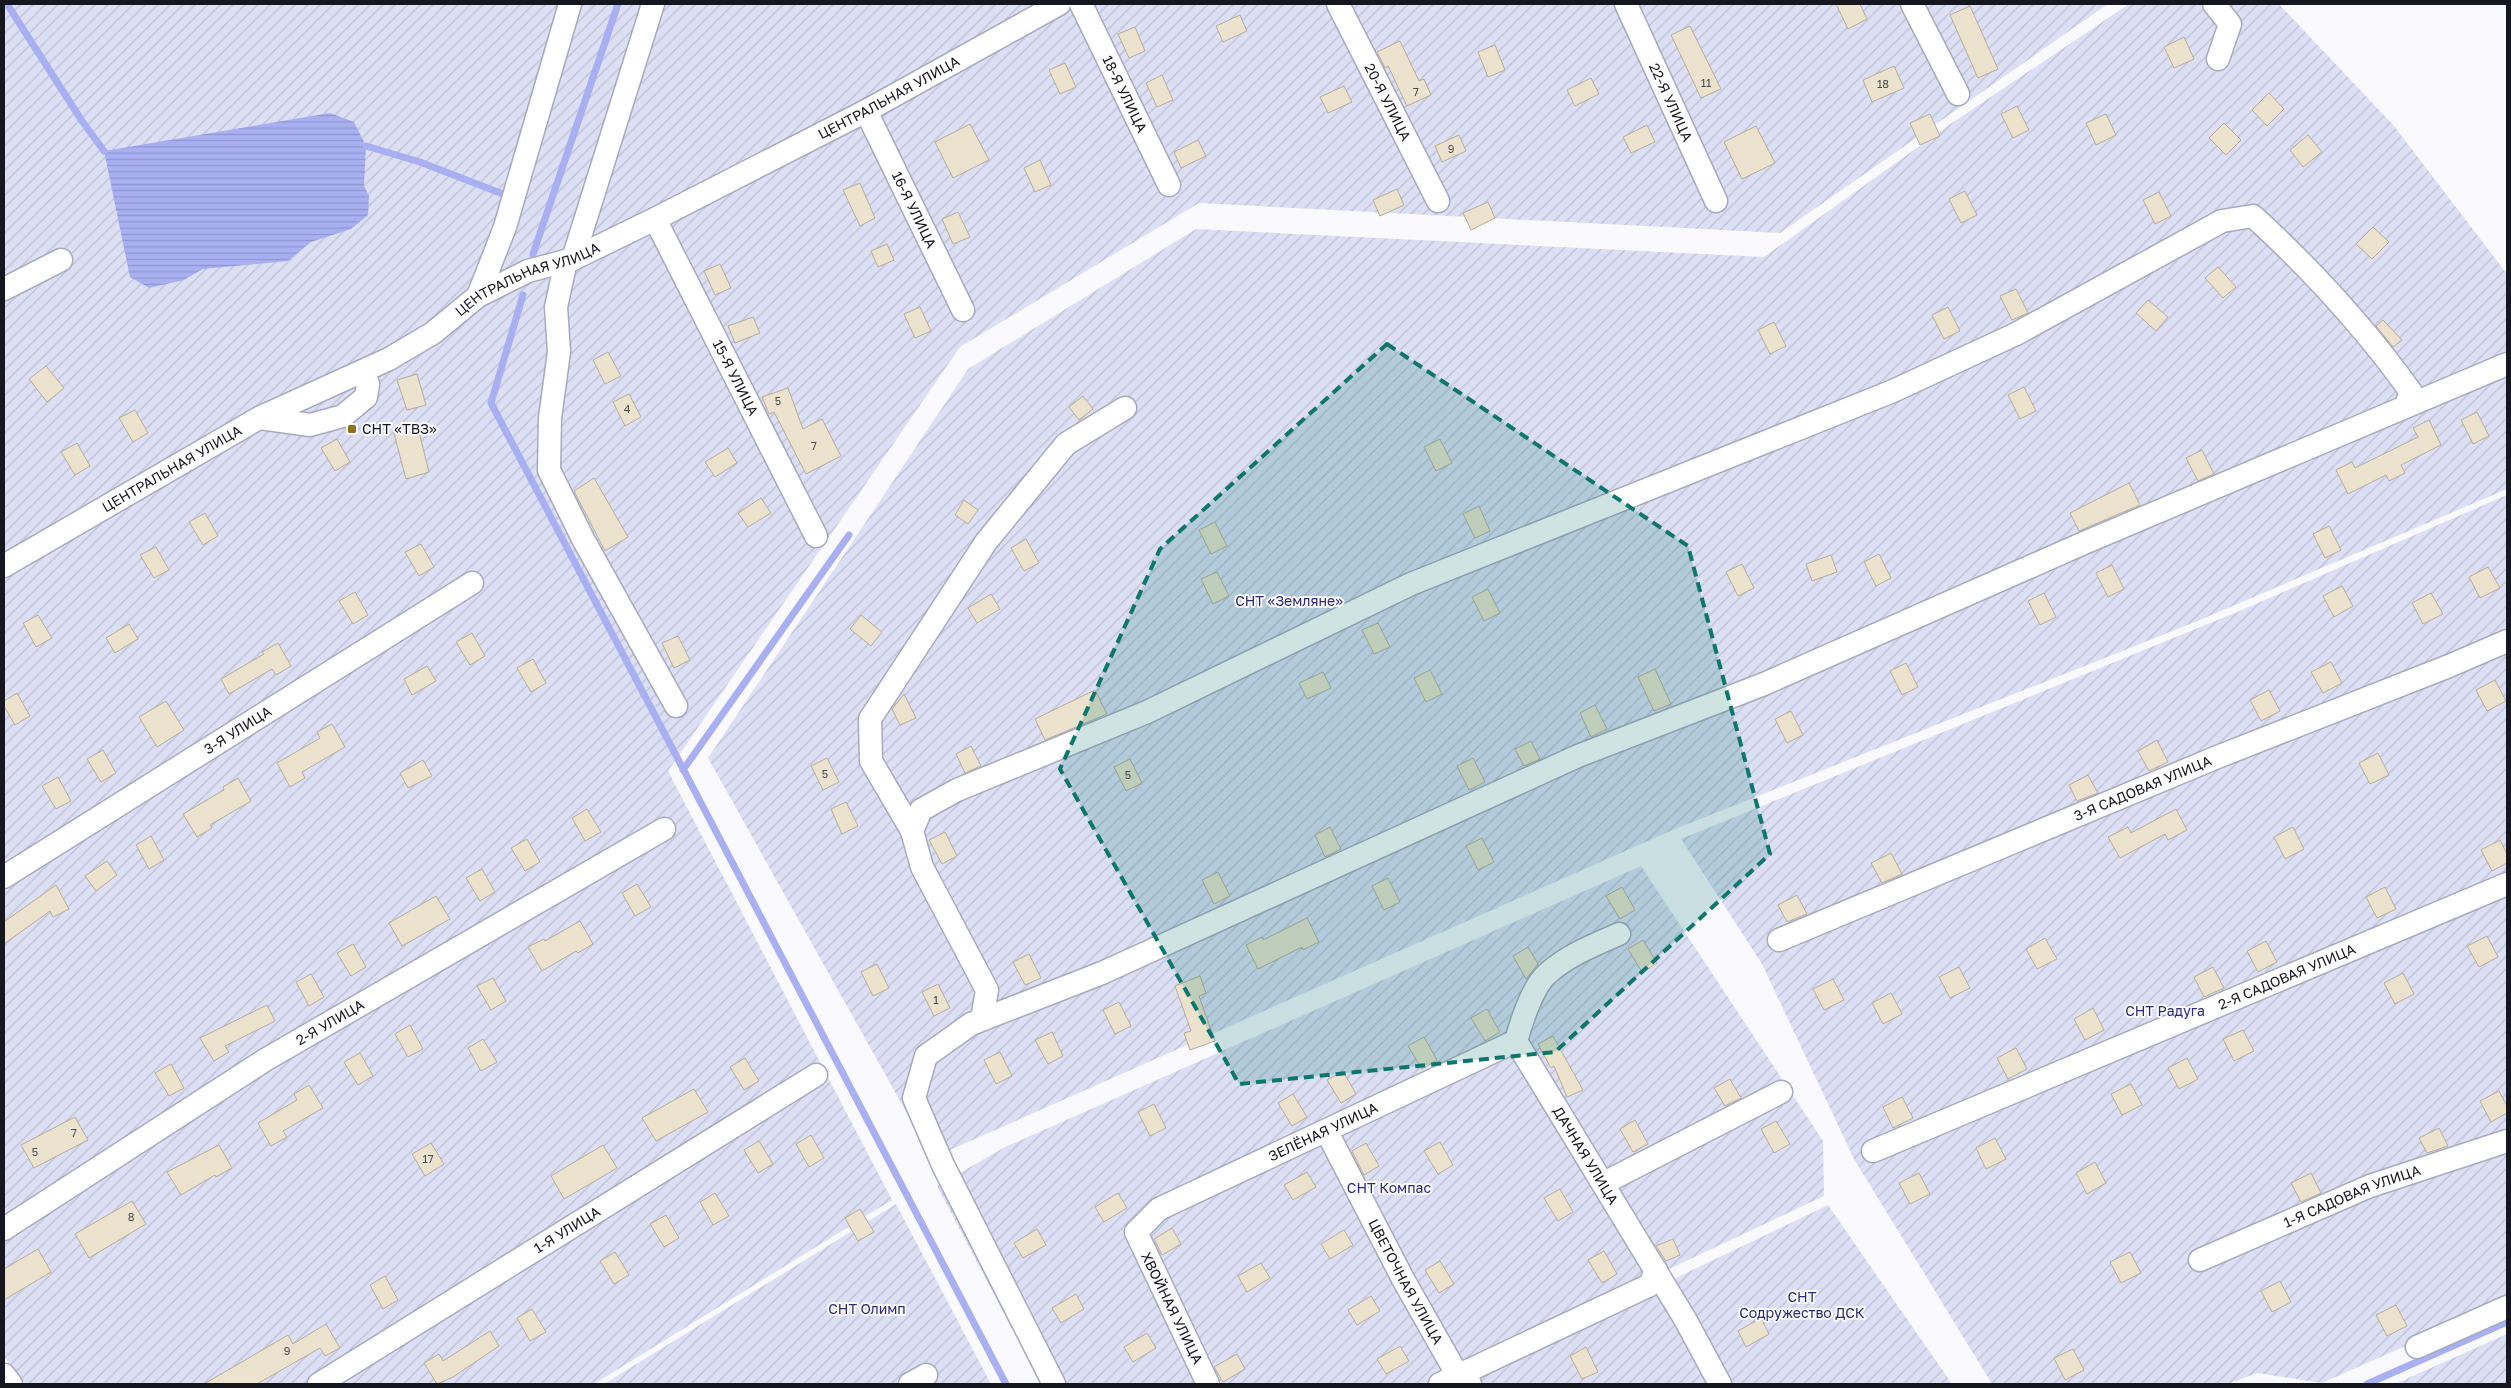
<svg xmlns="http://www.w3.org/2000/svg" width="2511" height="1388" viewBox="0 0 2511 1388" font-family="'Golos Text',sans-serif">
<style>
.garden{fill:url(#garden-furrows)}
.water{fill:url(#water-rules)}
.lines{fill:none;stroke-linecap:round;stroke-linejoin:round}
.stream{stroke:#a8b0f2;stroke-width:7}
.building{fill:#ece3cf;stroke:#b5ac99}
.minor-casing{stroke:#a7aabe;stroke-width:25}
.minor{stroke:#fff;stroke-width:22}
.marked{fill:#0f766e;fill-opacity:0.2;stroke:#0f766e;stroke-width:4;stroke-dasharray:10 6;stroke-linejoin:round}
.poi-dot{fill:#917016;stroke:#f9f9fe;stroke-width:2}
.labels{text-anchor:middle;stroke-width:4;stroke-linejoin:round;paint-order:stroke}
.number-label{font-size:11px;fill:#4c4a4a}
.street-label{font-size:14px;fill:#16171e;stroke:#f9f9fe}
.poi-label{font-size:14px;fill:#16171e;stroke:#f9f9fe;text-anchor:start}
.park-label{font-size:14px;fill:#2d2b75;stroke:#f9f9fe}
</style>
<defs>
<pattern id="garden-furrows" width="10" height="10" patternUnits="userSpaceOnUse" patternTransform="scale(1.25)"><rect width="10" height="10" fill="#dde0f5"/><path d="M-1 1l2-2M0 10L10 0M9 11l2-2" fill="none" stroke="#bdbfd2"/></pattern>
<pattern id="water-rules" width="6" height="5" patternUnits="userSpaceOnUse" patternTransform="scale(1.25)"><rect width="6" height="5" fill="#a8b0f2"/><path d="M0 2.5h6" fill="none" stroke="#9097cf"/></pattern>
</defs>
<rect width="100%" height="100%" fill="#f9f9fe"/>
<path class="garden" d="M4,4H2108L1780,233L1199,203L960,347L668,771L892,1200L594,1384H25L4,1357Z
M2129,4H2279L2394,126L2507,274V489L2200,620L1675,829L932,1158L708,758L968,369L1196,229L1764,257L1949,125Z
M2507,495V1301L2322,1383L2257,1373L2228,1384H1992L1854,1159L1762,964L1681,839L2237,612Z
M1641,866L1823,1141L1824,1196L1425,1384H1041L937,1186L1005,1147Z
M896,1204L991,1384H604Z
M1828,1205L1952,1384H1455Z
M2507,1334V1384H2395Z"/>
<path class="water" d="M330,113L354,122L366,146L364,186L369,196L368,215L351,229L311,242L288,261L203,269L184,280L149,288L130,277L104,151Z"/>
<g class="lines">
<path class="stream" d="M7,4L82,121L104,151
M366,146L420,162L503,194
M533,254L618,4
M523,295L491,403L1006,1384
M683,770L849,535
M2367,1384L2507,1322"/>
</g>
<path class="building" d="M1836,4H1860L1867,19L1848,29Z
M1970,6L1998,69L1978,78L1950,15Z
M1240,15L1247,31L1223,42L1216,26Z
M1690,26L1721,89L1701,98L1671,35Z
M1135,27L1145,51L1129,58L1118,34Z
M2184,37L2194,59L2174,68L2164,47Z
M1400,41L1419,81L1424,79L1431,95L1407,106L1388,66L1385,68L1377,52Z
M1495,45L1505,70L1488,77L1478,52Z
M1065,63L1076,87L1060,94L1049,70Z
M1894,66L1904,88L1872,102L1863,80Z
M1162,75L1173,100L1157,107L1146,83Z
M1591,78L1599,94L1575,106L1567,90Z
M1344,86L1352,102L1328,113L1320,97Z
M2269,93L2284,109L2267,126L2252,110Z
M2017,106L2029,130L2013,138L2001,114Z
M1930,114L1940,136L1920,145L1910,123Z
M2106,114L2116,135L2096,145L2086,123Z
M2224,123L2241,140L2226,155L2209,138Z
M970,124L989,160L953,178L935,142Z
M1647,125L1655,142L1631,153L1623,137Z
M1756,126L1775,163L1742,179L1724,142Z
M1459,135L1466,151L1442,162L1435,146Z
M2308,135L2322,152L2303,167L2290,150Z
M1198,140L1206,156L1181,168L1174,152Z
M1040,160L1051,185L1035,192L1024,168Z
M860,183L875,218L860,226L843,190Z
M1397,189L1404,205L1380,216L1373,200Z
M1965,191L1977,215L1961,223L1949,199Z
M2159,192L2171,216L2155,224L2143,200Z
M1488,202L1495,218L1471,230L1463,213Z
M958,212L970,237L953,244L942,219Z
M2373,227L2389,242L2372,259L2356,244Z
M887,244L894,260L878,267L871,251Z
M720,264L731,288L715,295L704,271Z
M2218,267L2236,287L2223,298L2205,278Z
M2016,289L2028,313L2012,320L2000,296Z
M2148,300L2168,317L2156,331L2136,313Z
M920,307L931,331L915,338L904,314Z
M1948,307L1960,331L1944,339L1932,315Z
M753,317L760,333L735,343L728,326Z
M2383,320L2402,340L2393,347L2376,326Z
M1774,322L1786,346L1770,354L1758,330Z
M608,352L621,376L605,384L593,360Z
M46,366L64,388L47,402L29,379Z
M417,374L426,405L407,410L397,380Z
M2024,387L2036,411L2020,419L2008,395Z
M788,388L803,429L822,419L841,456L806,474L774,412L769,414L762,397Z
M629,394L641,417L625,426L613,402Z
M1083,396L1093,409L1079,420L1069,407Z
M135,410L148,433L133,442L119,418Z
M2477,412L2489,436L2473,444L2461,420Z
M2429,420L2441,445L2401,465L2405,473L2389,481L2386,475L2348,494L2336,470L2352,462L2355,468L2418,437L2413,428Z
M417,424L429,472L406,479L393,430Z
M337,439L350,462L335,471L321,448Z
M1440,439L1452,463L1436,471L1424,447Z
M77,443L90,466L75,475L61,452Z
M728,448L737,463L715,477L705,462Z
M2202,450L2214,474L2198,481L2186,458Z
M594,478L628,537L605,551L574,491Z
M2129,483L2140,505L2079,531L2070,513Z
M761,498L771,513L748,527L738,513Z
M964,500L978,510L968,524L955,515Z
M1479,506L1490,531L1475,538L1463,514Z
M205,513L218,536L203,545L189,522Z
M1215,522L1227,546L1211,554L1199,530Z
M2329,526L2341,550L2325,558L2313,534Z
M1026,539L1039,563L1024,571L1011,548Z
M421,544L434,567L419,576L405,552Z
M156,547L169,570L154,578L140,555Z
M1879,554L1891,578L1876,586L1864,562Z
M1831,555L1837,572L1812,581L1806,564Z
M1742,564L1754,588L1738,596L1726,572Z
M2112,565L2124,589L2108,597L2096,573Z
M2488,567L2500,588L2480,598L2469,577Z
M1217,572L1229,596L1213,604L1201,579Z
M2342,586L2353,606L2334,617L2323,596Z
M1488,589L1500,613L1484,621L1472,597Z
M355,592L368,615L353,624L339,601Z
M2044,593L2056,617L2040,625L2028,601Z
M2431,593L2443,614L2423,624L2412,603Z
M991,594L1000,609L977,623L968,608Z
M38,615L52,638L36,647L23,623Z
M861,615L882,632L871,646L850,629Z
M1378,623L1390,647L1374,654L1362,630Z
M129,624L138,639L115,653L106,638Z
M472,633L485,656L470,665L456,642Z
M678,636L690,660L674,668L662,643Z
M278,643L291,666L276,675L272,669L229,694L221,679L264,654L262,652Z
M533,659L546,683L531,692L517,668Z
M2331,662L2342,683L2323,693L2311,672Z
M1906,663L1918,687L1902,695L1890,671Z
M427,666L436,681L412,695L404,679Z
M1655,669L1671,704L1654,711L1638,677Z
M1430,670L1442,694L1426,702L1414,678Z
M1323,672L1331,688L1307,699L1299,683Z
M2495,680L2506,701L2487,711L2476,690Z
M1095,690L1107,714L1045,740L1035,719Z
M2269,690L2280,711L2261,721L2250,700Z
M17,693L30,716L15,725L4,706V701Z
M904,694L916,718L900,725L892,709Z
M166,701L184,730L157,747L139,717Z
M1595,705L1607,729L1591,737L1580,713Z
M1791,711L1803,735L1787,743L1775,719Z
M332,724L345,747L302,772L305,778L290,787L277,763L320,738L317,732Z
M2157,740L2168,762L2149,771L2138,751Z
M1531,741L1540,759L1524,766L1515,749Z
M971,746L981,766L965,773L956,754Z
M103,750L116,773L101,782L87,759Z
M2378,753L2389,775L2370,784L2359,763Z
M827,758L839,782L823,790L811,766Z
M1473,758L1485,782L1469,790L1457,766Z
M1130,759L1142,783L1126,791L1114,767Z
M423,760L432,776L408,788L400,773Z
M2088,775L2098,793L2077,801L2069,785Z
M58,777L71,801L56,809L42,786Z
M238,778L251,801L210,825L212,828L197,837L183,814L224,790L223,787Z
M846,802L858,826L842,834L831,809Z
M587,809L601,832L585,841L572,818Z
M2176,809L2187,830L2168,840L2165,834L2120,858L2108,837L2128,827L2131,833Z
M1330,827L1341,849L1325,857L1315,835Z
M2293,827L2304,849L2285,859L2274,837Z
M945,832L957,856L942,864L929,840Z
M151,836L164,860L149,869L136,845Z
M1482,838L1494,862L1478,870L1466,846Z
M527,839L540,862L525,871L511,848Z
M2500,840L2507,854V863L2492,871L2481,850Z
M1891,853L1902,874L1882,883L1871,863Z
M107,861L117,875L96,891L85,876Z
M482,869L495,892L480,901L466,878Z
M1218,872L1230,896L1214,904L1202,880Z
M1388,878L1400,902L1384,910L1372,886Z
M637,884L651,907L635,916L622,893Z
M56,885L69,909L53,917L50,911L4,944V922Z
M1622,887L1635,910L1620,919L1606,896Z
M2385,887L2396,909L2377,918L2366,897Z
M1797,895L1807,914L1787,922L1778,905Z
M436,896L450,919L402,946L389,923Z
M1307,918L1319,942L1303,950L1302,947L1258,969L1246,945L1262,937L1263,940Z
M580,921L593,944L578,953L576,951L542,971L528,947L544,939L545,941Z
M2487,936L2498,957L2479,967L2467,946Z
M2045,938L2057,959L2037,969L2026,949Z
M1643,940L1657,963L1642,972L1628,949Z
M2266,941L2277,962L2258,972L2247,951Z
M353,944L366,967L351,976L337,953Z
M1528,947L1538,964L1526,979L1513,956Z
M1029,954L1041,978L1025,985L1013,962Z
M877,964L889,988L873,996L861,972Z
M1959,967L1970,988L1950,998L1939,977Z
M2213,967L2224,988L2204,997L2194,977Z
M2403,973L2414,994L2395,1004L2384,983Z
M311,974L324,997L309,1006L296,982Z
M1200,976L1206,993L1199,996L1215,1041L1190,1050L1184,1033L1191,1031L1175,986Z
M493,978L506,1001L491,1010L477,986Z
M1833,979L1844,1000L1824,1010L1813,989Z
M938,984L950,1008L934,1016L922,992Z
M1891,993L1902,1014L1883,1024L1872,1003Z
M1119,1002L1131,1026L1115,1034L1103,1010Z
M267,1005L275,1021L225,1046L229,1052L214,1061L200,1038Z
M2093,1008L2104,1030L2085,1040L2074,1019Z
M1487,1009L1500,1032L1485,1041L1471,1018Z
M410,1025L423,1049L408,1057L395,1034Z
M2243,1030L2254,1051L2234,1061L2223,1039Z
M1052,1032L1063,1056L1048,1064L1035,1040Z
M1553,1036L1583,1090L1567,1097L1554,1066L1551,1068L1538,1044Z
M1424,1037L1437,1060L1422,1069L1408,1046Z
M483,1039L497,1062L481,1071L468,1048Z
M2016,1048L2027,1069L2008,1079L1997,1058Z
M1000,1052L1012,1076L996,1084L984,1060Z
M360,1053L373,1076L358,1085L344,1062Z
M745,1058L759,1081L744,1090L730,1067Z
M2187,1058L2198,1079L2179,1089L2168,1068Z
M171,1064L184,1088L169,1096L155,1073Z
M1343,1071L1356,1094L1341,1103L1327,1080Z
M1730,1079L1741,1098L1725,1106L1714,1088Z
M2131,1084L2142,1105L2122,1115L2111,1094Z
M309,1085L323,1108L283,1131L287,1137L271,1146L258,1123L297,1100L294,1094Z
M694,1089L708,1112L656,1141L642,1118Z
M2499,1091L2507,1106V1113L2491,1122L2480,1101Z
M1293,1094L1307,1117L1292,1126L1278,1103Z
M1902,1097L1913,1118L1893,1128L1883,1107Z
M1154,1104L1166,1128L1150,1136L1138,1112Z
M75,1117L88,1140L34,1168L21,1145Z
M1635,1120L1648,1144L1633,1152L1620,1129Z
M1776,1121L1790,1144L1774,1153L1761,1129Z
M2439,1128L2448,1146L2427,1153L2419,1138Z
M811,1135L824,1158L809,1167L796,1144Z
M1995,1138L2006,1159L1986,1169L1976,1148Z
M759,1141L773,1164L758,1173L744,1150Z
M1440,1142L1453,1165L1438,1174L1424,1151Z
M431,1143L444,1164L425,1176L412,1154Z
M1366,1143L1379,1166L1364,1175L1352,1151Z
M219,1145L232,1168L216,1177L215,1175L181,1195L167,1172Z
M603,1145L617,1168L564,1199L551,1176Z
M2095,1162L2106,1183L2087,1194L2076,1173Z
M1307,1172L1316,1187L1293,1200L1284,1185Z
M1919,1173L1930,1194L1910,1204L1899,1183Z
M2311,1173L2321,1193L2301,1202L2291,1183Z
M1560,1189L1573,1212L1558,1221L1544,1198Z
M715,1193L729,1216L713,1225L700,1202Z
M1118,1193L1127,1208L1104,1222L1095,1207Z
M132,1201L146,1224L89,1258L75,1234Z
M860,1209L874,1232L858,1241L845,1218Z
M666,1215L679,1238L664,1247L650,1224Z
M1172,1228L1181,1244L1162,1255L1154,1239Z
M1037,1229L1046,1245L1023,1258L1014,1243Z
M1344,1230L1353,1245L1330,1259L1321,1244Z
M1673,1239L1680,1255L1666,1261L1656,1246Z
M38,1249L51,1272L4,1300V1269Z
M1604,1251L1617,1274L1602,1283L1588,1260Z
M615,1252L629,1275L614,1284L600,1261Z
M2130,1252L2141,1273L2121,1283L2110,1262Z
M1440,1261L1454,1284L1439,1293L1425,1270Z
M1261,1263L1270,1278L1247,1292L1238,1276Z
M385,1276L398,1300L383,1309L370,1285Z
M2280,1281L2291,1302L2272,1312L2261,1291Z
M1076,1294L1084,1309L1061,1323L1052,1308Z
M1371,1296L1380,1311L1357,1325L1348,1310Z
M2396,1305L2407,1326L2387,1336L2376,1315Z
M532,1309L546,1332L530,1341L517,1318Z
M1761,1318L1769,1334L1746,1347L1738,1331Z
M326,1324L340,1348L325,1356L320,1348L257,1384H204L288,1335L293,1344Z
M490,1331L499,1346L453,1377L437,1384L424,1363L439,1354L443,1361Z
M1147,1333L1156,1348L1133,1362L1124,1347Z
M1400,1346L1409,1361L1386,1374L1377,1359Z
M1586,1347L1598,1372L1582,1379L1570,1356Z
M2073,1349L2084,1370L2065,1380L2054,1358Z
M1237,1354L1245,1369L1223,1382L1214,1367Z"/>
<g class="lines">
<g class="minor-casing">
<g id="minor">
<path id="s1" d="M1081,4L1169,185"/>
<path id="s2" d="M1338,4L1438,201"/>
<path id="s3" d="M1626,4L1716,201"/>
<path d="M1912,4L1958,94"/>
<path d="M2214,4L2230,24L2218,59"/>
<path id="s4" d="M866,111L963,310"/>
<path id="s5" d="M655,219L816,536"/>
<path d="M573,259L653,4"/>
<path d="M566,261L556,307L559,352L550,418L549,470L583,539L676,706"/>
<path d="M4,289L61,260"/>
<path d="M478,296L505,227L570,4"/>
<path d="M260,418L310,425L343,416L366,397L368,384L363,371"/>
<path id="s6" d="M4,566L259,418L389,359L433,333L478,296L528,271L573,259L655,219L866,111L1059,4"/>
<path d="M912,831L871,761L870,719L986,542L1066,444L1125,408"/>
<path id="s7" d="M4,877L472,583"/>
<path id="s8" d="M1779,940L2215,758L2449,666L2507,641"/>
<path d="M982,1019L987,990L922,867L912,831L921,810L957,790L1147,712L1411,584L1893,391L2016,334L2222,221L2253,216C2311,269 2365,328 2411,392L2405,407"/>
<path id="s9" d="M1516,1041L1685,1319L1720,1384"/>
<path d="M1516,1041C1521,1023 1533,986 1547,974C1568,955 1594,945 1619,934"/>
<path id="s10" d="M1327,1132L1403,1279L1458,1376L1470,1384"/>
<path id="s11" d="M1873,1151L2507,884"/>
<path d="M1604,1183L1781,1092"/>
<path id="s12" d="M4,1229L265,1060L664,829"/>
<path id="s13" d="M2200,1260L2370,1186L2507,1141"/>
<path d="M2417,1347L2507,1307"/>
<path d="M4,1375L11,1384"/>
<path id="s14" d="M319,1384L816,1075"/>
<path d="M910,1384L926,1375"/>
<path d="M1054,1384L943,1165L914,1098L926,1056L971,1024L1102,973L1578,756L1764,684L2084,543L2507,364"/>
<path id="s15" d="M1208,1384L1136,1232L1159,1209L1516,1041"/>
<path d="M1440,1384L1650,1285L1656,1270"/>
</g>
</g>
<use href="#minor" class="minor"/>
</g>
<path class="marked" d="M1387,344L1688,546L1770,854L1555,1052L1239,1084L1060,769L1160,549Z"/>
<rect class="poi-dot" x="347" y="424" width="10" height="10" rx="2.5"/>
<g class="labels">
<g class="number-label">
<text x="1706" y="87">11</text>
<text x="1883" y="88">18</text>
<text x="1416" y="96">7</text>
<text x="1451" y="153">9</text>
<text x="778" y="405">5</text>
<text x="627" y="413">4</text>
<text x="814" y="450">7</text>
<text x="825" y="778">5</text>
<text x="1128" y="779">5</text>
<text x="936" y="1004">1</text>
<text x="74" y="1137">7</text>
<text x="35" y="1156">5</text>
<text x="428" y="1163">17</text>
<text x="131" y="1221">8</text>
<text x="287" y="1355">9</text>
</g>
<g class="street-label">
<text dy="5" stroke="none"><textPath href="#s1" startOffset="100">18-Я УЛИЦА</textPath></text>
<text dy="5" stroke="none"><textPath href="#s6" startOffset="1004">ЦЕНТРАЛЬНАЯ УЛИЦА</textPath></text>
<text dy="5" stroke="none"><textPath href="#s2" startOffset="110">20-Я УЛИЦА</textPath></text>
<text dy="5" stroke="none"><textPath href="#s3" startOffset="108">22-Я УЛИЦА</textPath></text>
<text dy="5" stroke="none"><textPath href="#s4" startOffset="110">16-Я УЛИЦА</textPath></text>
<text dy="5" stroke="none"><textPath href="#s6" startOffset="599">ЦЕНТРАЛЬНАЯ УЛИЦА</textPath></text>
<text dy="5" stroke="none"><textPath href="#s5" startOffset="178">15-Я УЛИЦА</textPath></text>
<text dy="5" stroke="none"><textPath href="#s6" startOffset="194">ЦЕНТРАЛЬНАЯ УЛИЦА</textPath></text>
<text dy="5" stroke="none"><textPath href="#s7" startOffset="276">3-Я УЛИЦА</textPath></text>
<text dy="5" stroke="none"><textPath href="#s8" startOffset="394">3-Я САДОВАЯ УЛИЦА</textPath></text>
<text dy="5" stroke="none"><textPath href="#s11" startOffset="449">2-Я САДОВАЯ УЛИЦА</textPath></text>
<text dy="5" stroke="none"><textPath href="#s12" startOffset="386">2-Я УЛИЦА</textPath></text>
<text dy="5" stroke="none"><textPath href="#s15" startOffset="382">ЗЕЛЁНАЯ УЛИЦА</textPath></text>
<text dy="5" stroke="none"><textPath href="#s9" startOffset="134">ДАЧНАЯ УЛИЦА</textPath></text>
<text dy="5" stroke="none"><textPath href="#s13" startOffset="165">1-Я САДОВАЯ УЛИЦА</textPath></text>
<text dy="5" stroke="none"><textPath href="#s14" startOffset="292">1-Я УЛИЦА</textPath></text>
<text dy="5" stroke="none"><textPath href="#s10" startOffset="169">ЦВЕТОЧНАЯ УЛИЦА</textPath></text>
<text transform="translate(1172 1308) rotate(64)" y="5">ХВОЙНАЯ УЛИЦА</text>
</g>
<g class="poi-label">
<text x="362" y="434">СНТ «ТВЗ»</text>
</g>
<g class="park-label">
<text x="1289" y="606">СНТ «Земляне»</text>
<text x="2165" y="1016">СНТ Радуга</text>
<text x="1389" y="1193">СНТ Компас</text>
<text x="1802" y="1302">СНТ<tspan x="1802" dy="16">Содружество ДСК</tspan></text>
<text x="867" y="1314">СНТ Олимп</text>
</g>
</g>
<rect width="2511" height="1388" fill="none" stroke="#16171e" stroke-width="10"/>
</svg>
